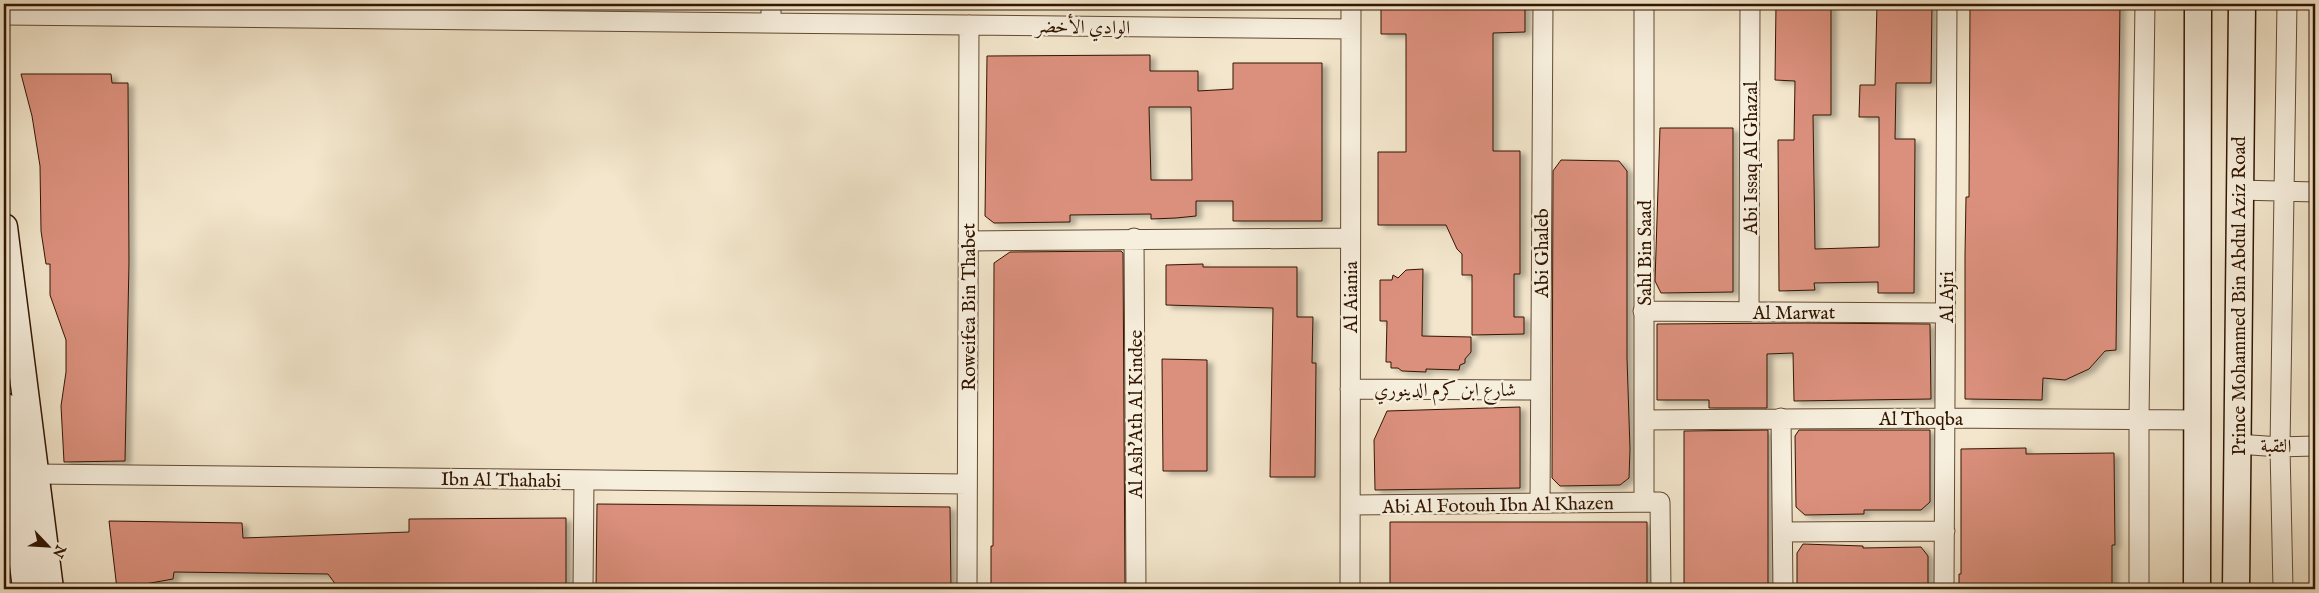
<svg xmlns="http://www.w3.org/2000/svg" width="2319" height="593" viewBox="0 0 2319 593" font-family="'IM FELL English',Amiri,serif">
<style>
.green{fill:#bbc497;stroke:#766d4c}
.building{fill:#db907d;stroke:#321600;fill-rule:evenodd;filter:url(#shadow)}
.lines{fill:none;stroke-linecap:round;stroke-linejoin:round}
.street-casing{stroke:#624a33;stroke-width:21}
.secondary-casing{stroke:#321600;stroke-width:29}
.street{stroke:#f7efde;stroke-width:19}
.secondary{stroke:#f7efde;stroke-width:26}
.labels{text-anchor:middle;stroke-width:5;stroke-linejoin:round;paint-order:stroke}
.street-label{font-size:19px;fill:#321600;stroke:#f7efde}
</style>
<defs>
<filter id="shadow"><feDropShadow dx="5.5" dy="3" stdDeviation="2.5" flood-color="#0004"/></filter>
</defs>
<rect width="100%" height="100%" fill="#f3e6cc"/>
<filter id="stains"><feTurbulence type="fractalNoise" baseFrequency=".004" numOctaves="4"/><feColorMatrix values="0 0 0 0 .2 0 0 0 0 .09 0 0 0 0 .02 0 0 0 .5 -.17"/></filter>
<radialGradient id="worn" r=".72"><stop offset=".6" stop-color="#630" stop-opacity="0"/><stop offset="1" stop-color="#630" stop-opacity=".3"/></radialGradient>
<path class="green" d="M798,4H1040V7L798,6Z"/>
<path class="building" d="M1381,4H1525V32L1493,33V151H1520V274H1514V317H1524V334L1472,335V275H1462V254L1457,249L1446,225H1378V152H1406V34H1381Z
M1776,4H1831V115H1813L1815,249L1879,247V117H1859L1860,85H1875L1877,4H1932L1931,83H1896L1895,139H1915L1914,293H1878V282L1814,283L1815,290L1779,291L1778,140H1794L1795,81L1775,80Z
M1970,4H2120L2116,350L2105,351L2089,369L2065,380L2043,378L2042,400L1965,399V255L1966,197H1969Z
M1150,55V71H1198V91L1233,89V63H1322V221H1233V201H1196V216L1176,218L1151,219V214L1070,215V222L994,223L985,216L987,56ZM1149,107H1191L1192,180H1151Z
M21,74H111L112,83H128L129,262L125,461L64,462L61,406L66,372V340L50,295V264H46L41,231L40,166L32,116Z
M1660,128H1733V292L1661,293L1655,281Z
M1561,160L1619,161L1627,171V358L1630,449L1629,478L1620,485L1560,486L1552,478L1553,171Z
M1121,251L1123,253L1125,589H991V546H993L994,263L1010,252Z
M1203,264V267H1297V317H1313L1312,363H1316L1315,477H1270L1273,308L1166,305V265Z
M1423,269L1422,336L1471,337V352L1465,359V363L1460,365L1459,370L1426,369V372L1402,371L1398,368H1391V362H1386L1387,321H1380V280H1392L1393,275L1398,278L1406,270Z
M1804,323L1930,324L1931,399L1794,401L1793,353L1767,354V408H1709V400H1657V324Z
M1162,359L1207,360V471H1163Z
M1520,407V488L1375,490L1374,440L1387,411Z
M1768,430V589H1684V431Z
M1799,430H1930V502L1921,510H1864V514L1805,515L1796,507L1795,436Z
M2026,448V454L2114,453L2115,545H2112V589H1959V574H1961V449Z
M597,504L950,507L951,589H596Z
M566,518V589H339L328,574L174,572L173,579L117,589L109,521L242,523L243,538L409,532V519Z
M1390,522H1647V589H1390Z
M1803,544L1863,546V548L1921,547L1928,556V589H1797V553Z"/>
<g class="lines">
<g class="street-casing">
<path id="street" d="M1644,4V502
M4,15L1351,29
M771,23V4
M2239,190L2315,192
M1134,238L1136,589
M968,241L1350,238
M1643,311L1945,313
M1749,312L1750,4
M1350,389L1540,390
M1781,418L1783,589
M1645,420L1945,418L2198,420
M2237,444L2280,447L2315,446
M35,474L967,484
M1540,503L1543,4
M1352,505L1660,502L1661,589
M1783,532L1945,531
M583,589L584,480
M967,589L969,25
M1350,589L1351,4
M1944,589L1947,4
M2139,589V419L2145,4
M2283,589L2280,447L2287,4"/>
</g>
<g class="secondary-casing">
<path id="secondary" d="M4,227L50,589
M4,406L26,589
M2197,589L2198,4
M2236,589L2242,4"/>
</g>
<use href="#street" class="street"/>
<use href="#secondary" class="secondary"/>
</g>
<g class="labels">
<g class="street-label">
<text transform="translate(1083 26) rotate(1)" y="7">الوادي الأخضر</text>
<text transform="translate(1750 158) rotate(-90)" y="7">Abi Issaq Al Ghazal</text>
<text transform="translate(1541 253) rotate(-90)" y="7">Abi Ghaleb</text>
<text transform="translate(1644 253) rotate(-90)" y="7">Sahl Bin Saad</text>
<text transform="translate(2238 296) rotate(-90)" y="7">Prince Mohammed Bin Abdul Aziz Road</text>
<text transform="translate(1350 297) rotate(-90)" y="7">Al Aiania</text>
<text transform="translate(1946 297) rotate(-90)" y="7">Al Ajri</text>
<text transform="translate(968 307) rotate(-90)" y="7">Roweifea Bin Thabet</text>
<text x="1794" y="319">Al Marwat</text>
<text x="1445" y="396">شارع ابن كرم الدينوري</text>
<text transform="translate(1135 414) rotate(-90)" y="7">Al Ash'Ath Al Kindee</text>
<text x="1921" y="425">Al Thoqba</text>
<text transform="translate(2276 445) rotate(2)" y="7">الثقبة</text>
<text transform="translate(501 479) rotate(1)" y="7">Ibn Al Thahabi</text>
<text transform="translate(1498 504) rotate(-1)" y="7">Abi Al Fotouh Ibn Al Khazen</text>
</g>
</g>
<rect width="2319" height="593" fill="none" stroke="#f3e6cc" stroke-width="20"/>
<rect x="5" y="5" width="2309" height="583" fill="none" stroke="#321600" stroke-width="2.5"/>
<rect x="10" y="10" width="2299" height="573" fill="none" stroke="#321600"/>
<g transform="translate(48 546) rotate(115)" stroke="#f7efde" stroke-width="4" paint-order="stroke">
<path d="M0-4L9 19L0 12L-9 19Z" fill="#321600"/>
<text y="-8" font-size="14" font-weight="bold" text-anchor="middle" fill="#321600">N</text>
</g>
<rect width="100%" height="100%" filter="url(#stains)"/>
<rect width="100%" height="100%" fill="url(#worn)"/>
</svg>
